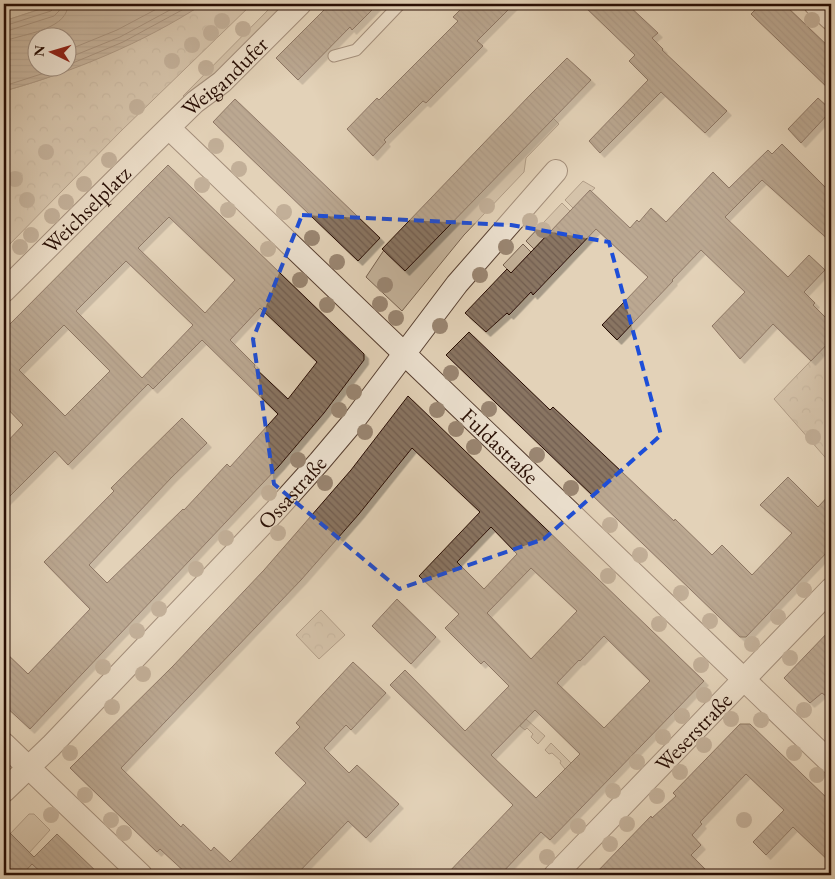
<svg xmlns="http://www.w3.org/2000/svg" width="835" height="879" viewBox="0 0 835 879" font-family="'EB Garamond',serif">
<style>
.green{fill:#c3b199;stroke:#76604e}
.forest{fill:url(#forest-crowns);stroke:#76604e}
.water{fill:url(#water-rules);stroke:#725b4b;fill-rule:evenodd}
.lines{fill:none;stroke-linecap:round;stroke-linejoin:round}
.shore{stroke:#664e40;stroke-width:1}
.building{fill:url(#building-back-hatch);stroke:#280e04;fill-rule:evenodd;filter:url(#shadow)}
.service-casing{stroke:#573f31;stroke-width:13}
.minor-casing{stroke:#573f31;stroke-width:24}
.service{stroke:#ede2d1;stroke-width:11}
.minor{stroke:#ede2d1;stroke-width:22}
.tree{fill:#9a8672}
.marked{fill:none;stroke:#1d4ed8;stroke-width:4;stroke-dasharray:10 6;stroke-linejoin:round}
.labels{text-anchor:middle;stroke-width:4;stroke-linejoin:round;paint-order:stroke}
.street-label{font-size:22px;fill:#280e04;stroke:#ede2d1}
</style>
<defs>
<pattern id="forest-crowns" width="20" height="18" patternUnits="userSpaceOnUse" patternTransform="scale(1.25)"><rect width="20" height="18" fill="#c3b199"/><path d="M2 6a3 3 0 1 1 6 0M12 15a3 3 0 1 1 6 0" fill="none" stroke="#a89782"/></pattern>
<pattern id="water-rules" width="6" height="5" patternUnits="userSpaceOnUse" patternTransform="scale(1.25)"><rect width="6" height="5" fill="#a38f7b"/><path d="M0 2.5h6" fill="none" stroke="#857363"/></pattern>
<pattern id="building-back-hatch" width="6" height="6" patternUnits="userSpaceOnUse" patternTransform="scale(1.25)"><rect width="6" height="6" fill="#897462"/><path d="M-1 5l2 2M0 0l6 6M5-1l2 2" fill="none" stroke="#705e4f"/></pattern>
<filter id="shadow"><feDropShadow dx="4.5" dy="4.5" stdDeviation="0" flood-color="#0004"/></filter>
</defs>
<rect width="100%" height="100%" fill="#e3d2b8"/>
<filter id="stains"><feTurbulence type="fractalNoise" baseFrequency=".004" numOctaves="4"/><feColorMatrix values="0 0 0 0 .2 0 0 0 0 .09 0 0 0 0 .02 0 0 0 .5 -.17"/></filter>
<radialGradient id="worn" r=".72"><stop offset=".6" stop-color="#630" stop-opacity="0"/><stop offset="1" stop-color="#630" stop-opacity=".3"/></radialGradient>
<path class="green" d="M4,4H56L4,21Z
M274,4H285L216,73L184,97L183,96Z
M553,118L559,124L526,158L524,172L464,235L402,311L366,277L384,250L405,271Z
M583,181L595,188L573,208L565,200Z
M562,203L570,211L534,249L526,241Z
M523,244L531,252L511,273L503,265Z
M526,719L545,736L538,744L531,737L533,734L527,728L525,730L520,726Z
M551,743L571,763L565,769L560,763L561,761L552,753L549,754L545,750Z
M29,814H34L50,830L29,853L10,834Z"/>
<path class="forest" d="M203,4H252L121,131L4,250V91C75,72 140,41 203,4Z
M831,340V464L774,399Z
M321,610L345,635L319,659L296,635Z"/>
<path class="water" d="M56,4H203C143,43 73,72 4,91V21ZM38,38H68V68H38Z"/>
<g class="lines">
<path class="shore" d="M4,26L51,11L54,8L55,4
M4,32L54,16L59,11L61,4
M4,39H11C30,33 68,28 68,4
M68,50L117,30L166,4
M68,58L120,37L181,4
M68,65L123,42L193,4
M4,86L60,68"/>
</g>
<path class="building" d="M330,4H378L352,30L350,27L298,80L276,58Z
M466,4H514L477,41L483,46L426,103L423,101L384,140L386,142L373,156L347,129L377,98L379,100L458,21L453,17Z
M582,4H627L658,33L652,38L663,49L662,50L727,111L705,133L661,92L600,153L589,141L648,80L629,61L635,55Z
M761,4H784L831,49V91L751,14Z
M567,58L591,80L405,271L382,249L530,95Z
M818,98L830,109L828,110L830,112L801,143L788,129Z
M235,99L380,238L358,261L213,122Z
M782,144L831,193V242L762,180L725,217L788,277L809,255L825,270L804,292L815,303L813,305L831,323V340L811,361L773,324L740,359L712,326L745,292L701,250L672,280L673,281L617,340L602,325L648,277L596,229L533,295L531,292L509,315L507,313L486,332L465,313L507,269L511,273L590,190L630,228L637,220L639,222L651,208L666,222L713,172L729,188L768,150L772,154Z
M168,165L364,354V360L324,413L279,466L30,729L4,705V651L28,674L90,609L44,562L114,491L111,488L182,418L207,443L171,478L89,565L107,583L183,509L184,510L227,464L230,467L278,414L202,340L153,389L148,384L68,465L55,451L4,502V445L23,425L4,405V330ZM169,217L235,280L205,313L138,248ZM126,261L193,325L142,378L76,311ZM260,308L317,362L288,399L254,367L255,365L230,340ZM64,325L110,371L65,416L19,370Z
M469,332L550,410L553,407L674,521L675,519L712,555L722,545L752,575L792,533L760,505L788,477L818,507L831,493V548L746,637H740L446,355Z
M408,396L704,681L550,840L541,832L500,875H446L513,805L390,685L405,670L465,731L509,686L484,661L481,664L445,628L459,614L419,576L480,512L412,448L359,514L301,580L121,768L181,827L183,824L211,851L214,847L230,862L306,783L275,753L300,727L296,723L353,662L386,693L351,730L346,725L324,748L349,773L357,765L399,804L366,838L348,821L296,875H188L160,849L157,852L70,768L173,666L264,570L351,470ZM491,527L517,554L484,589L457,562ZM531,568L577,611L531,659L487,613ZM604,636L650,681L604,728L557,683L579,660L580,661ZM535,710L580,754L536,798L491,755Z
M397,599L436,637L411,664L372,626Z
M831,629V700L822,693L810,703L784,678Z
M740,724H750L831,802V863L793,827L766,855L753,842L784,810L746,774L700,822L702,824L692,835L701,845L691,855L711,875H594L651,816L652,818L676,796L673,793Z
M4,827L34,857L57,834L100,875H44L32,864L22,875H4Z"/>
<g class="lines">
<g class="service-casing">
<path id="service" d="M334,56L356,50L400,4"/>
</g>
<g class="minor-casing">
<g id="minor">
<path d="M815,4L831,19"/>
<path id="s1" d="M169,128L831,763"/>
<path id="s2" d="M4,291L151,145L195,102L222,82L300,4"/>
<path d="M4,744L141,875"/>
<path id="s3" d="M4,791L51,746L133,660L275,511L319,462L352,423L457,284L556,171"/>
<path id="s4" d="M555,875L831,589"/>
</g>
</g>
<use href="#service" class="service"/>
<use href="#minor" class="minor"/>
</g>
<g class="tree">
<circle cx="812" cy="20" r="8"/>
<circle cx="222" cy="21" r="8"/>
<circle cx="243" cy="29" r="8"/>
<circle cx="211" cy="33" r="8"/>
<circle cx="192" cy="45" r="8"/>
<circle cx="172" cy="61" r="8"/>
<circle cx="206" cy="68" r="8"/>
<circle cx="137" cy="107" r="8"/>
<circle cx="216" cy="146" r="8"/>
<circle cx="46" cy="152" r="8"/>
<circle cx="109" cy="160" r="8"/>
<circle cx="239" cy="169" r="8"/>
<circle cx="15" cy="179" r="8"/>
<circle cx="84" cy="184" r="8"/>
<circle cx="202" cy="185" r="8"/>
<circle cx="27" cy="200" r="8"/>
<circle cx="66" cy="202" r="8"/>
<circle cx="487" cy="206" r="8"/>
<circle cx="228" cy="210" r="8"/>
<circle cx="284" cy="212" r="8"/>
<circle cx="52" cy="216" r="8"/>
<circle cx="530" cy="221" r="8"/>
<circle cx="543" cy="230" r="8"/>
<circle cx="31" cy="235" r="8"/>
<circle cx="312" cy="238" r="8"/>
<circle cx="20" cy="247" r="8"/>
<circle cx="506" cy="247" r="8"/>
<circle cx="268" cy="249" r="8"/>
<circle cx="337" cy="262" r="8"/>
<circle cx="480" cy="275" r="8"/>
<circle cx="300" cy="280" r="8"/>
<circle cx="385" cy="285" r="8"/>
<circle cx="380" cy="304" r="8"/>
<circle cx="327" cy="305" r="8"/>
<circle cx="396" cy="318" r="8"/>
<circle cx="440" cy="326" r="8"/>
<circle cx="451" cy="373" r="8"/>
<circle cx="354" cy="392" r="8"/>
<circle cx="489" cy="409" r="8"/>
<circle cx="339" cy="410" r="8"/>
<circle cx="437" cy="410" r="8"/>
<circle cx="456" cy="429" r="8"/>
<circle cx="365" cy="432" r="8"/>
<circle cx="813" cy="437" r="8"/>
<circle cx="474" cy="447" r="8"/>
<circle cx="537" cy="455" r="8"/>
<circle cx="298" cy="460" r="8"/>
<circle cx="325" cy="483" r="8"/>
<circle cx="571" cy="488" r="8"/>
<circle cx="269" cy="493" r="8"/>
<circle cx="610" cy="525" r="8"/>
<circle cx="278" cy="533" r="8"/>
<circle cx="226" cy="538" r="8"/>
<circle cx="640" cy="555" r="8"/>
<circle cx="196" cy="569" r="8"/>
<circle cx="608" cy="576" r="8"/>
<circle cx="804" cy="590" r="8"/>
<circle cx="681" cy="593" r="8"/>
<circle cx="159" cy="609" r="8"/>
<circle cx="778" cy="617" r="8"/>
<circle cx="710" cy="621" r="8"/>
<circle cx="659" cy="624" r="8"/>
<circle cx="137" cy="631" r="8"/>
<circle cx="752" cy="644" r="8"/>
<circle cx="790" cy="658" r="8"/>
<circle cx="701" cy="665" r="8"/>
<circle cx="103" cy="667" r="8"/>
<circle cx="143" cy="674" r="8"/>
<circle cx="704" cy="695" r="8"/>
<circle cx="112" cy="707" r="8"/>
<circle cx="804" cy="710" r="8"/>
<circle cx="682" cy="716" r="8"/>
<circle cx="731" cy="719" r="8"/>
<circle cx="761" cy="720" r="8"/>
<circle cx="663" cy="737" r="8"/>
<circle cx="704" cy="745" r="8"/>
<circle cx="70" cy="753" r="8"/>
<circle cx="794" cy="753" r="8"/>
<circle cx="637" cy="762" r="8"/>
<circle cx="680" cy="772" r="8"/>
<circle cx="817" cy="775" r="8"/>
<circle cx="613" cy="791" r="8"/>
<circle cx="85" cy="795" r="8"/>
<circle cx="657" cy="796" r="8"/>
<circle cx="51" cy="815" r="8"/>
<circle cx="111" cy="820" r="8"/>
<circle cx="744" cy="820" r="8"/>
<circle cx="627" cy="824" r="8"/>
<circle cx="578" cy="826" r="8"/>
<circle cx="124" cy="833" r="8"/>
<circle cx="610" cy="844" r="8"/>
<circle cx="547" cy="857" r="8"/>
</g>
<path d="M0 0H835V879H0ZM302,215L511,225L609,242L661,435L544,539L399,589L274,484L253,339Z" fill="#e3d2b8" fill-opacity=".55" fill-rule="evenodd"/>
<path class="marked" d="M302,215L511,225L609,242L661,435L544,539L399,589L274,484L253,339Z"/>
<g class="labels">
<g class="street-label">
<text dy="8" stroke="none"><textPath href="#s2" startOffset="308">Weigandufer</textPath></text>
<text dy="8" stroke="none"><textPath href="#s2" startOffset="116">Weichselplatz</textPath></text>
<text dy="8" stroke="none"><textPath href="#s1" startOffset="459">Fuldastraße</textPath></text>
<text dy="8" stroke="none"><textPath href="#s3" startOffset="415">Ossastraße</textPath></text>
<text dy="8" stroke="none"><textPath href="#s4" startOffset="199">Weserstraße</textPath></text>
</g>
</g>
<rect width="835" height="879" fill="none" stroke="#e3d2b8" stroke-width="20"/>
<rect x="5" y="5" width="825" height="869" fill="none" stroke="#280e04" stroke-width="2.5"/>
<rect x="10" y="10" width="815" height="859" fill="none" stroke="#280e04"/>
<g transform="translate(52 52) rotate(275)"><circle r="24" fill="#ede2d1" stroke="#9e8d7f"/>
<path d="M0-4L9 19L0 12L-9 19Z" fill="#8f2418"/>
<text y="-8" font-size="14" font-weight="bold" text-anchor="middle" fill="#280e04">N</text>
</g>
<rect width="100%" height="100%" filter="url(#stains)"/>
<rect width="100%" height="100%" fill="url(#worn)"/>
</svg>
